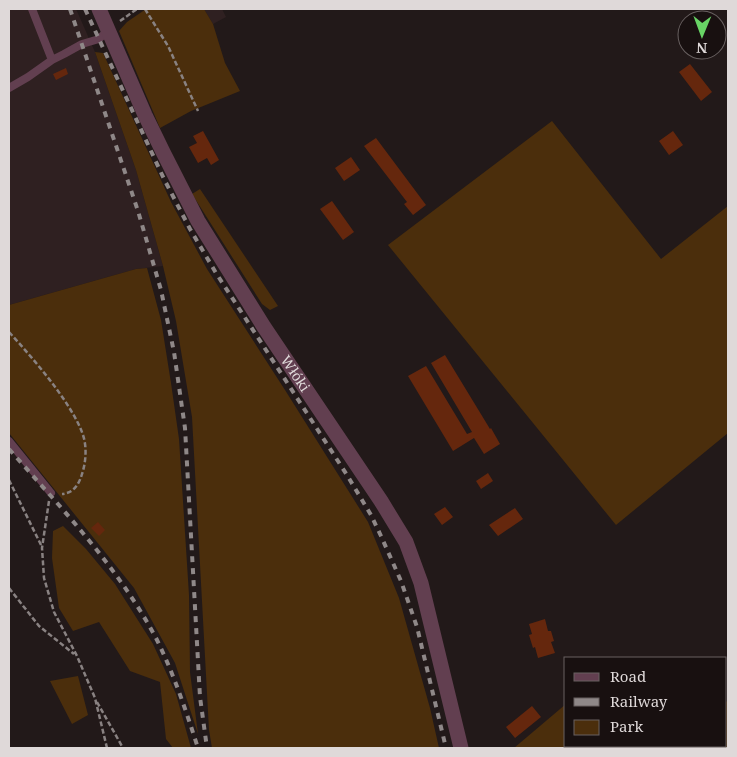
<svg xmlns="http://www.w3.org/2000/svg" width="737" height="757" viewBox="0 0 737 757" font-family="'Noto Serif',serif">
<style>
.built{fill:#2f2021}
.green{fill:#4b2e0c}
.building{fill:#65270d}
.lines{fill:none;stroke-linecap:round;stroke-linejoin:round}
.path{stroke:#898282;stroke-width:2.5;stroke-dasharray:5 2.5;stroke-linecap:butt}
.lane{stroke:#623f50;stroke-width:8}
.street{stroke:#623f50;stroke-width:15}
.rail{stroke:#8f8888;stroke-width:4;stroke-dasharray:6 6;stroke-linecap:butt}
.labels{text-anchor:middle;stroke-width:4;stroke-linejoin:round;paint-order:stroke}
.street-label{font-size:14px;fill:#dfd9d9;stroke:#181010}
</style>
<rect width="100%" height="100%" fill="#221919"/>
<path class="built" d="M9,9H76L95,52L136,170L163,266L136,269L9,305Z
M204,9H222L226,17L213,24Z"/>
<path class="green" d="M146,9H204L213,24L225,63L240,91L191,111L160,128L119,31L127,22Z
M95,52L103,53L171,202L207,269L285,390L368,522L399,598L430,708L439,748H212L209,730L192,417L176,321L163,266L136,170Z
M552,121L661,259L728,206V433L616,525L388,245Z
M200,189L278,306L270,310L262,304L192,194Z
M147,268L161,320L171,383L179,439L189,595L190,672L198,734L175,663L134,588L9,433V305L136,269Z
M63,526L86,549L115,584L153,644L176,694L191,748H173L166,739L160,682L130,671L99,622L73,631L59,608L52,558L53,531Z
M78,676L88,715L72,724L50,681Z
M728,700V748H700L698,746H726V702Z
M566,704V746H644L646,748H514Z"/>
<path class="building" d="M690,64L712,92L701,101L679,72Z
M66,68L68,74L56,80L53,74Z
M203,131L219,160L211,165L207,158L198,163L189,147L197,143L193,136Z
M673,131L683,145L669,155L659,141Z
M376,138L426,205L413,215L404,204L407,202L364,146Z
M351,157L360,170L344,181L335,168Z
M332,201L354,232L343,240L320,209Z
M445,355L490,429L491,428L500,444L484,454L474,438L453,451L408,376L426,366L467,434L472,432L431,363Z
M488,473L493,481L481,489L476,481Z
M445,507L453,517L442,525L434,514Z
M515,508L523,519L498,536L489,525Z
M98,522L105,530L99,536L91,528Z
M545,619L548,631H551L554,641L551,642L555,653L538,658L535,647L533,648L529,635L532,634L529,624Z
M532,706L541,717L515,738L506,727Z"/>
<g class="lines">
<path class="path" d="M145,9L168,46L198,111
M120,21L137,9
M9,332C29,354 48,376 65,401C72,412 79,423 83,435C87,447 86,462 82,474C79,484 74,493 62,494
M9,480L42,547
M49,501L42,548L44,578L54,612L77,656L95,698L107,748
M9,588L39,626L74,654
M97,702L123,748"/>
<path class="lane" d="M32,9L52,60
M9,88L28,77L52,60L64,54L82,44L99,39L108,30
M9,441L51,493"/>
<path class="street" id="s1" d="M99,9L145,115L163,152L198,221L264,327L381,501L406,542L421,583L461,748"/>
<path class="rail" d="M70,9L138,211L161,290L174,352L185,428L200,697L207,748
M85,9L164,179L190,229L216,273L347,475L371,515L381,536L401,581L417,627L446,748
M9,449C62,509 118,567 156,638C174,674 186,711 198,748"/>
</g>
<g class="labels">
<g class="street-label">
<text dy="5" stroke="none"><textPath href="#s1" startOffset="415">Włóki</textPath></text>
</g>
</g>
<rect width="737" height="757" fill="none" stroke="#dfd9d9" stroke-width="20"/>
<rect x="564" y="657" width="162" height="90" fill="#181010" stroke="#686060"/>
<rect x="574" y="673" width="25" height="8" fill="#623f50" stroke="#686060"/>
<text x="610" y="682" font-size="15" fill="#dfd9d9">Road</text>
<rect x="574" y="698" width="25" height="8" fill="#8f8888" stroke="#686060"/>
<text x="610" y="707" font-size="15" fill="#dfd9d9">Railway</text>
<rect x="574" y="720" width="25" height="15" fill="#4b2e0c" stroke="#686060"/>
<text x="610" y="732" font-size="15" fill="#dfd9d9">Park</text>
<g transform="translate(702 35) rotate(181)"><circle r="24" fill="#181010" stroke="#686060"/>
<path d="M0-4L9 19L0 12L-9 19Z" fill="#68d465"/>
<text y="-8" font-size="14" font-weight="bold" text-anchor="middle" fill="#dfd9d9">N</text>
</g>
</svg>
